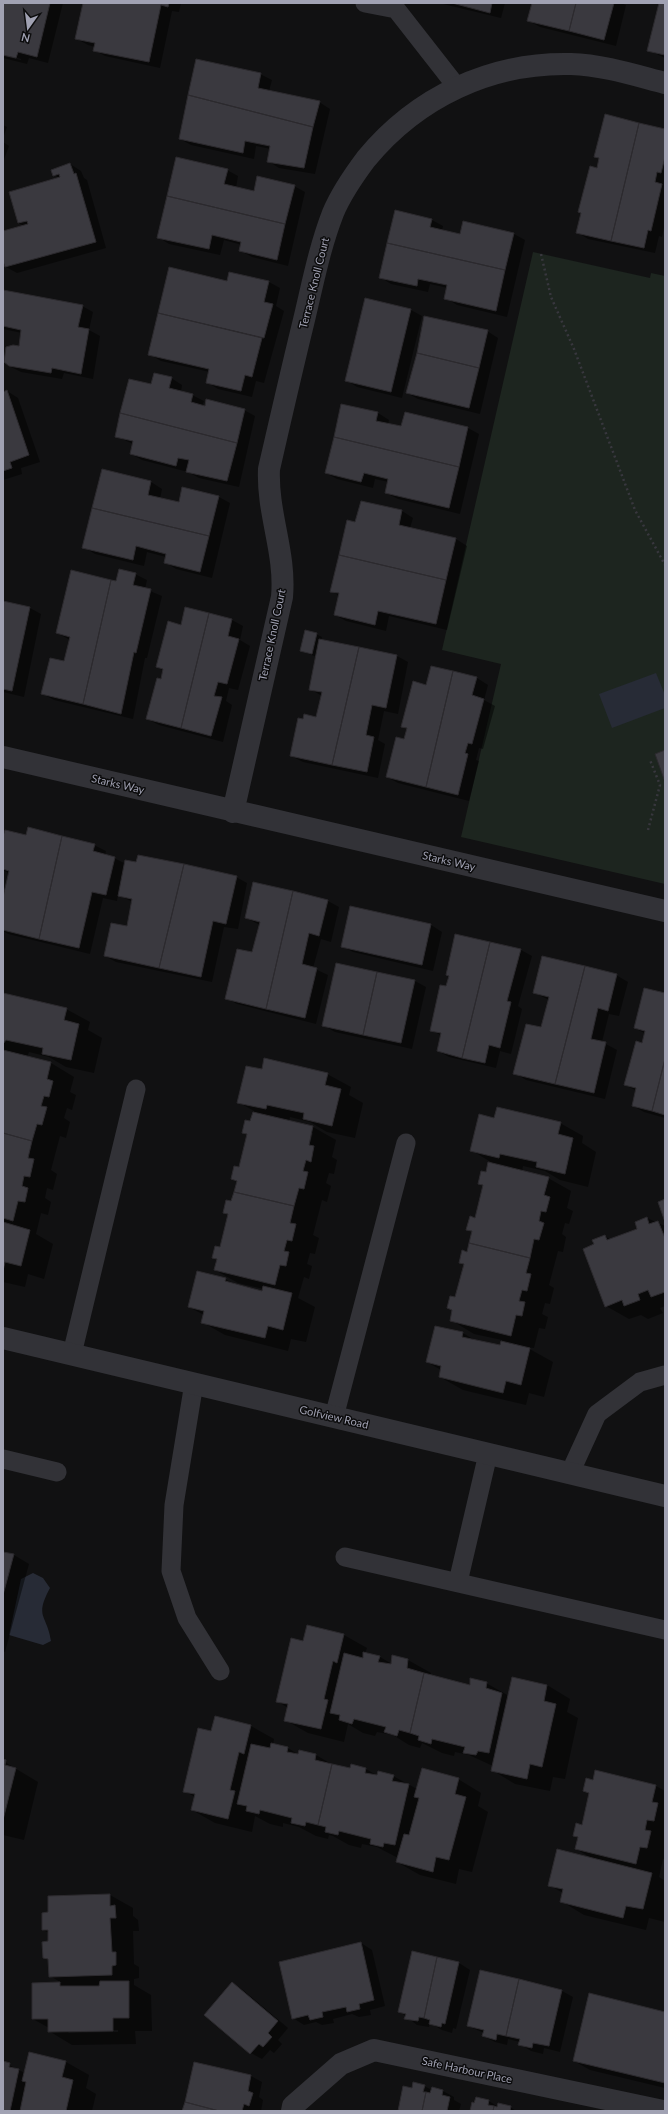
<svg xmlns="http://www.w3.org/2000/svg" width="668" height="2114" viewBox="0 0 668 2114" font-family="Lato,sans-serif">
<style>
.green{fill:#1d251f}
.water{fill:#272b36}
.shadow{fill:#0007;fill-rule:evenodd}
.building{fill:#3a393f;stroke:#2c2a2e}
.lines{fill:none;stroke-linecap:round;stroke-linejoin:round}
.path{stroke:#38373e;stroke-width:2.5;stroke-dasharray:2 3;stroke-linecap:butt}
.lane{stroke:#323237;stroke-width:19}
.street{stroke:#323237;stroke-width:22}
.labels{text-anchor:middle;stroke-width:3;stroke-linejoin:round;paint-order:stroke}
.street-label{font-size:11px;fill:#a1a2b3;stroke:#0c0c0d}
</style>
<rect width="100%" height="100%" fill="#111112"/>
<path class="green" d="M533,252L650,278L651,273L665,276V884L461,837L501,664L442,650Z"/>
<path class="water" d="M656,673L665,695V708L612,728L599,694Z
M33,1573L43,1578L50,1588C34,1618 47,1614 51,1641L43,1645L9,1635L21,1579Z"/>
<path class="shadow" d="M3,3H63L48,63L29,58L27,64L3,58V56L21,60V59L3,54Z
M84,3H181L179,12L172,11L160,68L105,56L94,50L95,47L88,45L77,39Z
M439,3H505L501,18Z
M533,3H621L626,5L616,46L540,27L529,21Z
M660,3H665V58L648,50Z
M260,74L272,80L269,91L319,102L330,109L315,174L279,168L268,161L271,149L256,146L254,159L191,145L180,139Z
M3,125L7,127L3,138Z
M665,130V223L662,237L659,236L655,253L588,239L577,232L600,159L595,157Z
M3,142L9,146L3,162Z
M70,164L81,171L84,178L87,180L106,248L17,273L6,267L3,257V232L24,226L18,223L59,178L54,175Z
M227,170L238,176L236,188L254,192L294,186L305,192L288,266L252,257L241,251L242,245L224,240L220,255L169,244L158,237Z
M432,220L443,226L442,231L461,235L464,222L514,234L525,240L507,317L457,305L446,298L448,288L430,284L428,292L391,284L380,277Z
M170,269L228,283L269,282L280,288L276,306L284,311L264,383L256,381L252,397L218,389L207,382L210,372L161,361L149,354Z
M3,291L82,306L93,312L89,330L100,336L93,379L64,373L62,379L21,372L9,366L19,347L22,333L3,329Z
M366,299L411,310L422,316L402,398L357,387L346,380Z
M487,331L498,338L480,414L418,399L407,393L413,368Z
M171,378L182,385L181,392L192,395L204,401L202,406L244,410L255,416L239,487L199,478L188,472L142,460L131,454L133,444L116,436L152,385Z
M7,391L18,398L40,462L21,468L22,474L3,480V393Z
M342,405L378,413L389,420L388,424L402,428H468L479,434L460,514L398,499L386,493L389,482L375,479L373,488L337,479L326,473Z
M102,471L151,482L162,489L160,499L179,504L219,497L230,503L212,578L176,569L165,562L166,557L147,552L144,566L95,554L84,547Z
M402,511L413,518L410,528L456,539L467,546L447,630L389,616L386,631L346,621L335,615L339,596L332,591L356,524Z
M135,574L147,580L145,589L162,596L147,658H145L133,719L54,700L43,694L65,662L70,640L57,633L117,582Z
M3,602L30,608L41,614L24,697L3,692Z
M186,608L232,620L243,626L240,640L250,646L238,690L229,688L226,701L232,705L223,742L159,725L147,719L164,671L157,667L182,626Z
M316,634L322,637L321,640L397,656L408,662L398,714L384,711L378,740L385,744L378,778L303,762L291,756L317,718L322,696L310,689L317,657L301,651Z
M431,667L477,678L488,685L484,700L495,706L483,749L479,748L476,760L479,761L469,801L398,783L387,777L405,740L408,729L402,726L427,686Z
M27,836L94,845L106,851L105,855L114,858L126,864L236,877L247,883L238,929L224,927L212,982L116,962L105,956L127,928L133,902L118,895L117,901L103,898L90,954L8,934L3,931V902L10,874L3,870V840Z
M328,901L339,907L331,942L321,939L313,968L328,975L316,1024L237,1004L226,998L253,954L260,925L246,918Z
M351,907L431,925L442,932L433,971L353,952L342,946Z
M521,950L532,956L518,1006L522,1009L511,1054L500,1051L496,1068L449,1057L438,1051L442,1036L431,1030L447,988Z
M616,975L628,982L619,1016L609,1014L602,1042L617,1050L605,1099L526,1080L515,1073L542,1029L549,1000L535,993Z
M415,981L426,987L412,1049L335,1032L323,1025Z
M665,994V1118L644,1112L633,1106L637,1091L625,1085L646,1034L635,1028Z
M3,998L66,1009L90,1022L88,1030L102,1038L94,1073L66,1067L49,1057L29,1052L27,1057L51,1063L74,1077L70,1092L76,1095L72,1110L67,1108L64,1118L70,1122L66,1138L60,1136L51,1170L57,1174L53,1190L47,1188L45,1198L51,1202L48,1215L41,1213L36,1234L53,1244L44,1279L28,1274L25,1287L3,1282Z
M263,1070L327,1074L351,1087L349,1095L363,1103L355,1138L327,1132L310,1122L290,1117L289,1121L313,1127L336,1140L332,1157L337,1160L334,1174L329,1173L326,1183L331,1186L327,1202L322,1200L313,1235L319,1238L315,1254L310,1253L307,1264L312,1266L309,1279L304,1277L298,1298L315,1307L306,1342L291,1339L288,1351L225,1335L202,1322L204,1315L189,1307L225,1279L238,1286L263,1292L264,1289L238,1283L215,1270L218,1260L213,1258L221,1248L229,1215L224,1212L232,1202L237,1182L232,1179L240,1169L248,1135L243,1133L251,1123L254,1111L238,1102ZM311,1133H313L308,1150L306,1149Z
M495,1119L560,1123L583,1136L582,1143L596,1152L588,1187L560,1180L545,1171L523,1166L522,1171L548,1178L571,1191L567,1208L573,1211L569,1224L565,1223L562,1234L566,1237L563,1252L558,1251L549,1285L554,1288L550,1304L545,1303L542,1314L548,1317L545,1329L539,1328L534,1348L526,1347L553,1362L544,1397L529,1393L526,1405L463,1390L440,1377L441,1370L427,1362L435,1327L463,1333L476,1341L501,1347L502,1340L474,1334L451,1320L464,1265L460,1262L468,1253L473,1232L468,1229L476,1219L484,1186L479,1183L494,1164L471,1150Z
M647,1218L665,1226V1306L660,1308L663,1313L648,1319L641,1315L629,1319L606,1306L595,1245L605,1236L611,1240L638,1229Z
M3,1553L14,1555L29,1564L5,1652L3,1651Z
M344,1635L367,1648L365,1653L380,1657L392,1664L393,1656L408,1660L431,1673V1676L471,1686L486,1683L509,1696L513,1678L547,1685L570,1699L567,1712L578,1718L565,1779L553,1777L550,1791L515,1784L492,1770L493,1766L469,1755L455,1752L454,1756L442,1753L422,1743L420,1748L409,1745L393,1735L377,1732L375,1736L363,1733L348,1724L344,1742L308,1733L285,1720L288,1708L277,1701L304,1642Z
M215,1718L251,1726L274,1739L273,1745L288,1748L299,1755L300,1751L316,1755L333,1765L350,1769H366L378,1776H393L417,1789L458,1779L481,1793L478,1806L488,1812L472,1872L459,1869L456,1884L420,1875L397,1862L398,1858L377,1847L362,1844L361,1848L349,1845L333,1836L329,1835L328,1839L316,1836L299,1827L283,1823V1827L270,1824L255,1816L252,1832L215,1823L192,1810L195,1797L184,1791L212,1733Z
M3,1761L38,1782L24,1840L3,1835Z
M596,1771L656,1786L665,1791V1860L663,1859L659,1877L665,1881V1922L649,1918L646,1930L584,1915L561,1901L563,1893L549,1885L593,1859L576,1849L578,1838L574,1836L582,1826L590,1794L584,1790L594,1781Z
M110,1895L133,1908V1916L138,1920L139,1931H133L134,1964L139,1967V1978L134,1979V1985L151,1995L152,2031H135L136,2044L72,2045L49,2031V2028L33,2019V1983H62L50,1976V1961L44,1958L49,1942V1933L43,1930ZM118,2030V2032L69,2033L67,2031Z
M361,1943L372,1950L385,2006L370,2010L371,2015L359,2017L352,2014L333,2019L334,2023L322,2025L316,2022L304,2025L293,2018Z
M413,1952L459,1963L470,1970L456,2029L453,2028L452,2033L442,2030L430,2023L429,2027L417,2025L399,2011Z
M481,1971L562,1991L573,1997L560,2052L544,2048L543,2054L531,2051L520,2044V2042L508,2039L507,2045L495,2042L483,2036L484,2033L468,2026Z
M232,1983L243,1990L288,2028L278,2040L282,2044L274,2053L270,2050L262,2059L251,2053Z
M665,2013V2088L590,2070L574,2061Z
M3,2062L25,2073L66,2062L89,2075L86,2088L96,2094L92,2111H3Z
M195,2063L251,2076L262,2082L259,2097L263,2100L261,2111H183Z
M424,2086L432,2090L443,2091L454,2097V2100L461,2104L459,2111H399L412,2089Z
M489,2101L498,2107H510L516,2111H471L475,2104Z"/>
<path class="building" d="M3,3H50L37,57L18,52L16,58L3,55Z
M83,3H169L168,7L161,5L149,62L93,51L95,43L75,39Z
M452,3H492L490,13Z
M532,3H576L569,31L527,21Z
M576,3H614L604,40L569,31Z
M659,3H665V55L647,51Z
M196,59L261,73L258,88L320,101L313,127L188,95Z
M188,95L313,127L304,168L267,162L270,146L245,141L243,153L179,139Z
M605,114L639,123L611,241L576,233L581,213L578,212L590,166L597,168L599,158L594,157Z
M639,123L665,129V157L661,173L657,172L655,182L662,184L651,231L648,230L644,248L611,241Z
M176,157L228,169L224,184L254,191L257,176L295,185L285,224L167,196Z
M70,163L74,174L76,173L96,242L5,267L3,261V231L28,224L27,221L18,223L9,192L60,177L59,174L53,176L51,170Z
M167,196L285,224L277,260L239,251L241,242L212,235L209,249L157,238Z
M395,210L432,219L430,227L460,234L463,221L514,233L505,270L387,243Z
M387,243L505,270L496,311L444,299L447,285L418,279L417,286L379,278Z
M169,267L227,281L229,272L269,281L264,302L273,304L264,338L158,313Z
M3,290L83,305L78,327L89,329L81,374L52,368L51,373L9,366L4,362L6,347L13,345L19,346L21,330L3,326Z
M365,298L411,309L391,392L345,381Z
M158,313L262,338L252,377L245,375L241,391L206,383L209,369L148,355Z
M424,316L488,330L479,368L417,353Z
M417,353L479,368L469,408L406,393Z
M154,373L172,377L169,388L193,394L191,402L205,406L206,399L245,409L237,443L120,413L129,379L151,384Z
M7,390L29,455L10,462L12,468L3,471V392Z
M341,404L378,412L376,421L401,426L405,412L468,427L459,467L334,437Z
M120,413L237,443L227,481L186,472L189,460L178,458L176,466L130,454L133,441L115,437Z
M334,437L459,467L449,508L385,493L388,479L364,473L361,482L325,473Z
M102,469L151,481L148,495L179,502L182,487L219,496L209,536L92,508Z
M361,501L402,510L399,525L456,538L446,580L339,555L347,520L355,522Z
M92,508L209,536L200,572L164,563L166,554L136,546L133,560L82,548Z
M339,555L446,580L436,624L378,611L375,625L334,615L339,593L330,592Z
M119,569L136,573L133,585L151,589L136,653L134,652L121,714L83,704L111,580L116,581Z
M71,570L111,580L83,704L41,694L50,658L64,661L70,637L56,633Z
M3,601L30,607L12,691L3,689Z
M185,607L209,613L181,728L146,719L157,678L161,679L163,669L156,667L168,621L181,625Z
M209,613L232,619L228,636L239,639L227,684L218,682L214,696L222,697L211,736L181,728Z
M305,630L317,633L312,654L300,651Z
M319,639L359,647L332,765L290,756L298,718L303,719L304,714L316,717L322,692L309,690Z
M359,647L397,655L386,708L372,705L366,735L374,737L367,772L332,765Z
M431,666L453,671L426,787L386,777L396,737L404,739L407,728L401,727L413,681L426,685Z
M453,671L477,677L472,695L484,699L472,744L468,743L465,753L468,754L458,795L426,787Z
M665,750V782L655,754Z
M28,827L62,836L39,939L3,930V897L9,871L3,869V836L5,830L26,835Z
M62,836L95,844L93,851L115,857L106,895L92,892L79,948L39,939Z
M138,855L184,864L159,968L104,956L111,923L127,926L132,899L118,896L125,860L136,862Z
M184,864L237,876L226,924L213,921L201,977L159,968Z
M253,882L293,891L266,1009L225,999L237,949L252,952L260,922L245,918Z
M293,891L328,900L319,936L309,933L302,964L317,968L305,1018L266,1009Z
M350,906L431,924L422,965L341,947Z
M455,934L490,942L462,1058L437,1051L441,1033L430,1031L440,985L446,986L449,976L446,975Z
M490,942L521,949L507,1001L511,1002L500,1048L489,1045L485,1063L462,1058Z
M542,956L585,966L555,1084L513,1074L526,1024L541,1027L549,997L533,993Z
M336,963L377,972L363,1035L322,1026Z
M585,966L617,974L608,1011L598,1008L591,1039L606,1042L594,1093L555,1084Z
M377,972L415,980L401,1043L363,1035Z
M644,988L665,993V1059L652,1111L632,1106L636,1088L624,1085L636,1041L642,1043L645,1031L634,1028Z
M3,993L67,1008L64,1020L79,1024L71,1060L42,1054L43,1048L6,1040L3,1044Z
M3,1050L51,1062L47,1079L53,1081L49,1097L44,1096L41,1106L47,1107L42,1125L37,1124L32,1141L3,1133Z
M264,1058L328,1073L325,1085L341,1089L332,1126L303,1119L304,1113L267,1105L266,1109L237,1103L246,1066L262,1069Z
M665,1059V1115L652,1111Z
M497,1107L561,1122L558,1134L573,1138L565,1174L536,1167L537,1162L500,1154L499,1158L470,1151L479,1114L494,1118Z
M253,1112L313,1126L309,1145L314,1146L311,1162L306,1160L303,1171L308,1172L304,1189L299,1188L294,1206L234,1192L237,1181L231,1179L234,1166L239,1167L247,1134L242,1133L245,1120L250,1121Z
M3,1133L32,1141L28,1158L34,1159L30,1177L24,1176L22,1186L28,1188L25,1202L18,1201L13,1221L3,1218Z
M488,1162L549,1177L544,1195L550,1197L546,1212L541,1211L539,1221L544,1223L539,1240L534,1239L530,1258L469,1243L472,1231L466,1230L470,1216L475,1218L483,1185L478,1184L481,1171L486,1172Z
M234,1192L294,1206L290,1223L296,1224L292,1241L287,1240L284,1251L289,1252L286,1266L280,1265L275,1285L214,1270L217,1259L212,1258L215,1246L220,1247L228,1214L223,1213L226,1200L231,1201Z
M665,1199V1222L658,1202Z
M647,1217L649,1224L658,1221L665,1238V1292L651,1297L648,1290L638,1294L640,1300L624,1306L622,1300L605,1307L583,1249L594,1244L592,1240L605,1235L607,1240L637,1229L635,1222Z
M3,1222L30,1230L21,1266L5,1262L3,1271Z
M469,1243L530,1258L526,1273L531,1274L527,1291L522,1290L519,1301L525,1302L522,1316L516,1315L511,1336L450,1321L452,1310L447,1308L450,1296L455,1297L464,1264L459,1263L462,1250L467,1252Z
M197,1271L226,1278L225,1281L262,1291L263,1286L292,1293L283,1330L268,1326L265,1338L201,1323L204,1311L188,1307Z
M435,1326L463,1332L462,1337L500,1345L501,1341L530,1348L521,1385L506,1381L503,1393L439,1377L441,1366L426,1362Z
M3,1552L14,1554L3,1595Z
M307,1625L344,1634L337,1663L333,1661L324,1699L328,1700L321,1729L284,1721L288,1704L276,1702L291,1638L303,1641Z
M363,1652L380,1656L378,1662L391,1664L392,1655L408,1659L407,1668L424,1673L410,1733L399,1730L397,1736L384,1732L386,1727L354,1719L352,1724L339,1720L340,1715L330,1713L344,1653L363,1658Z
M424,1673L470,1685V1678L487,1682L486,1688L502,1693L489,1753L478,1751L476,1755L463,1753L465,1747L432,1739L431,1744L418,1740L419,1736L410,1733Z
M512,1677L547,1685L544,1701L556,1704L542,1767L530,1764L527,1779L491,1771Z
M215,1716L251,1725L244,1754L239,1752L230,1790L235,1791L228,1819L191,1810L195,1794L183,1792L198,1728L211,1731Z
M271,1743L288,1747L287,1752L298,1754L299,1750L316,1754L315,1760L332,1764L318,1825L306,1822L305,1826L291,1823L292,1818L260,1810L259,1814L246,1811L247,1806L237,1804L251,1744L270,1748Z
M3,1759L6,1760L5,1765L16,1768L3,1820Z
M332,1764L350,1768L351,1764L366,1768L365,1773L377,1775L378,1771L394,1775L392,1781L409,1784L395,1845L384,1843L383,1847L370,1844L371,1839L339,1831L338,1835L325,1832L326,1827L318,1825Z
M422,1768L459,1778L455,1794L466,1797L449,1860L436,1857L433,1872L396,1862L404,1834L409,1835L419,1798L414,1797Z
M595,1770L656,1785L652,1802L658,1803L654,1821L647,1820L645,1830L651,1831L647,1848L640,1847L636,1864L575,1849L578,1837L573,1836L576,1823L582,1825L589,1793L583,1791L586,1778L593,1780Z
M557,1849L652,1873L643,1909L626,1906L623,1918L560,1902L563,1889L548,1886Z
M110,1894V1906L115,1905L116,1918H110L112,1952H116V1965L112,1966V1975L49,1977L48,1959L43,1958L42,1942L48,1941V1930H42V1913L48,1912V1896Z
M361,1942L374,2000L359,2004L360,2009L347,2012L346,2007L322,2012L323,2017L310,2020L308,2015L292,2019L279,1962Z
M412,1951L437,1957L424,2018L419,2017L418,2021L404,2019L406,2014L398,2012Z
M437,1957L459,1962L445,2024L442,2023L441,2027L429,2024L430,2020L424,2018Z
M480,1970L519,1979L506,2036L497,2034L496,2040L482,2036L484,2030L467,2026Z
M519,1979L562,1990L549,2046L533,2043L532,2048L518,2045L520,2039L506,2036Z
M100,1981H129V2018H113V2031L48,2032V2019H32V1983L60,1982V1986H99Z
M232,1982L278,2021L268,2033L272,2037L263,2047L259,2044L250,2054L204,2015Z
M589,1993L665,2012V2083L573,2061Z
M29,2052L66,2061L62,2077L73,2080L66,2111H20L26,2082L22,2081Z
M3,2061L10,2063L9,2067L19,2069L10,2111H3Z
M194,2062L251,2075L248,2091L253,2093L249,2106L244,2104L242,2111H219L185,2102Z
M413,2082L425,2085L423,2092H426L422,2111H398L403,2086L412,2088Z
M432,2087L443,2090L442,2095L450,2097L447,2111H422L426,2092L430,2093Z
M476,2097L489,2100L488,2105L494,2106L493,2111H470L472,2102L474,2103Z
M185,2102L219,2111H182Z
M498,2103L511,2106L510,2111H493L494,2106L497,2107Z"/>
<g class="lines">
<path class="path" d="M541,254L551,297L574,349L635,510L665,565
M648,830L660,785L650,760"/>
<path class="lane" d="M365,3L396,9L457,87
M72,1354L136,1089
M194,1383L174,1505L171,1571L187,1618L220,1671
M334,1417L406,1143
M3,1459L57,1472
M570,1473L597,1414L640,1382L665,1375
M345,1557L665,1630
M458,1582L488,1454"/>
<path class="street" d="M3,757L665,911
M233,812L282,597C286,552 267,514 269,469C280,421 291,373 303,324C312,287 319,249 333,213C341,194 354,175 366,159C417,97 491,62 571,64C603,65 634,75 665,83
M3,1338L665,1496
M292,2111L293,2106L341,2064L374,2050L663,2111"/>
</g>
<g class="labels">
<g class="street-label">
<text transform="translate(314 283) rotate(-76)" y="4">Terrace Knoll Court</text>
<text transform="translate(272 635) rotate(-78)" y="4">Terrace Knoll Court</text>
<text transform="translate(118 784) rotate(13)" y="4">Starks Way</text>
<text transform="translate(449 861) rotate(13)" y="4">Starks Way</text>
<text transform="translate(334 1417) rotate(13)" y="4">Golfview Road</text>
<text transform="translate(467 2070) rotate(12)" y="4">Safe Harbour Place</text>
</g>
</g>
<rect width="668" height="2114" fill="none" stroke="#a1a2b3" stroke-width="8"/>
<g transform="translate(28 28) rotate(194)" stroke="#0c0c0d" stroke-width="3" paint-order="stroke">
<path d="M0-3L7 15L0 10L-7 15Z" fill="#a1a2b3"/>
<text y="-6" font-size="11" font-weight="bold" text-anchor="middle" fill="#a1a2b3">N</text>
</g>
</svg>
